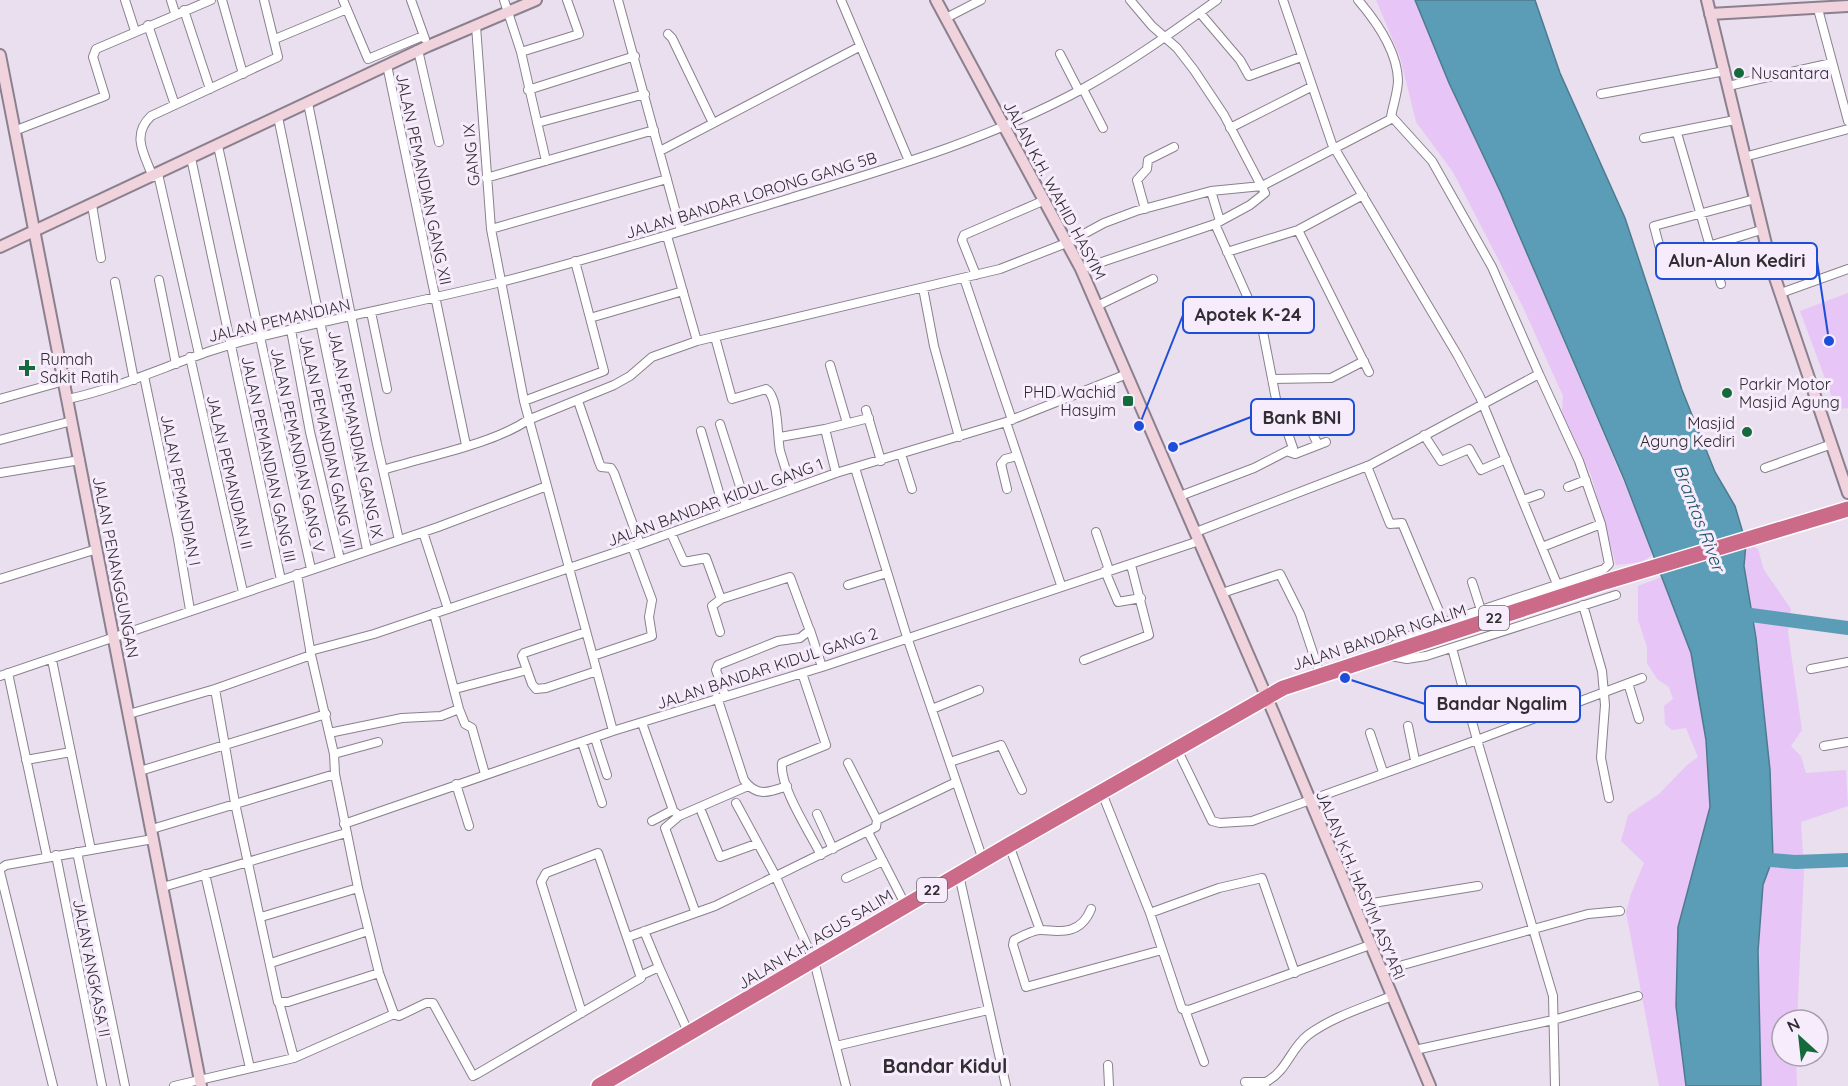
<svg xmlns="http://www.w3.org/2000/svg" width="1848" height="1086" viewBox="0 0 1848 1086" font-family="Quicksand,sans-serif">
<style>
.green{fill:#e7c5f6}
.water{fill:#5b9db6;stroke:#4e7b8f;stroke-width:1.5}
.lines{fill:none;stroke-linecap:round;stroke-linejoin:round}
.river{stroke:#5b9db6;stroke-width:14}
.street-casing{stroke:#8a808e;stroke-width:10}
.secondary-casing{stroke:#8a808e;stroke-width:14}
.highway-casing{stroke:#fff;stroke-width:18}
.street{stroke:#fff;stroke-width:8}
.secondary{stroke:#f0d3dc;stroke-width:10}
.highway{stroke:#cc6b89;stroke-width:15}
.poi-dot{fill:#156a3b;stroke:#f6ecfb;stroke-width:2}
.labels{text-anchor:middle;stroke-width:6;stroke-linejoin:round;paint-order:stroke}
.shield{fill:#f6ecfb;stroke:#6c666f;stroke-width:1.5}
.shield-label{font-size:15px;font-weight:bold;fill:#312d33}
.poi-label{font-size:16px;fill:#312d33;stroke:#f6ecfb;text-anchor:start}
.street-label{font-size:16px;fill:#312d33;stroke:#f6ecfb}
.water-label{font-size:18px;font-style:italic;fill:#1c5366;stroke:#f6ecfb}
.quarter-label{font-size:20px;font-weight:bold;fill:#312d33;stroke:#f6ecfb}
.leader{fill:none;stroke:#1d4ed8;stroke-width:2}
.callout-dot{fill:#1d4ed8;stroke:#f6ecfb;stroke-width:2}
.callout{fill:#f6ecfb;stroke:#1d4ed8;stroke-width:2}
.callout-label{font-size:18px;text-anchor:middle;font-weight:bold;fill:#312d33}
</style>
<rect width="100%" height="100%" fill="#e9dfee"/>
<path class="green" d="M1376,0H1415L1449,83L1478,140L1648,539L1654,554L1642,562L1616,565L1591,475L1562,412L1563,396L1523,307L1453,172L1416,122L1400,57Z
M1848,293V408L1840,409L1833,400L1800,311Z
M1746,543L1758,549L1764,570L1791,609L1788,632L1802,730L1791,746L1801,756L1806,773L1846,770L1848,806L1801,822L1804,871L1797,1020H1782V1056H1796L1797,1086H1761L1758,951L1763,885L1771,845L1770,770L1756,638L1744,566Z
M1662,577L1691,653L1697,683L1706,740L1710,807L1678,927L1676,1006L1686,1086H1659L1626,912L1631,894L1644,863L1621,841L1628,815L1659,794L1687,765L1698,757L1686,728L1672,730L1665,724L1664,706L1673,699L1669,687L1657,679L1647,663V647L1638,620V586Z"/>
<path class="water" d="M1415,0H1535L1560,73L1625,218L1682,390L1715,472L1735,506L1746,543L1744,566L1756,638L1770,770L1773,858L1763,885L1758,951L1761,1086H1686L1676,1006L1678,927L1710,807L1706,740L1691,653L1624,479L1501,193L1449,83Z"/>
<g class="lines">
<path class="river" d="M1736,613L1848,628
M1758,859L1795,862L1848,860"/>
<g class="street-casing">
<path id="street" d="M125,0L135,31
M171,0L175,13
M222,0L243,74
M343,0L368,59L423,36
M411,0L425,39
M504,0L521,52
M618,0L681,231
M841,0L909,161
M1283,0L1332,144L1458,356L1480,397L1557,584
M1358,0C1376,21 1397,51 1398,80C1398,92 1393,105 1391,117
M1818,9L1848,121
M184,10L210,89
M1200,13L1240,60L1249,76L1301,57
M946,18L981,0
M148,25L175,105
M476,26L491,229L524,401L613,731
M668,34L672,38L713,123
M275,39L347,9
M418,50L439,142
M1060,54L1079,91
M387,65L466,445
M1728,86L1832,63
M1083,89L1103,128
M528,90L635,56
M1601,94L1725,71
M308,103L377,444L399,540
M278,117L367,550
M537,123L645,94
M1230,128L1311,87
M14,131L105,96L93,57L96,49L211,0
M1677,133L1721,284
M1644,138L1735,120
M218,146L311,569
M660,151L859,47
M1744,157L1848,129
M191,158L281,580
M546,161L521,52L579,34L567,0
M158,174L199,354
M153,177C144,154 131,135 151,116L278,57L264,0
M486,178L654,130
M1211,191L1220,221
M1755,199L1654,226L1663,260L1761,230
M92,205L101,258
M1145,209L1137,180L1147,169L1148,160L1174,147
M491,229L667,179
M1298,230L1369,372
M667,236L697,341
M1227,252L1298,230L1363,195
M1081,269L1215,224L1250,205L1265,193L1224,115L1194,70L1177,48L1152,26L1130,0
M976,275L962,240L964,235L1045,200
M964,278L1012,420
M159,280L176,364
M115,282L134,380
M923,288L934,346L959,437
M1781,293L1848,269
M1097,306L1153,279
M371,312L387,389
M590,318L683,291
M291,330L310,432L340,559
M715,337L732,399L766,389C779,397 777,437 780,451C784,464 788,476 791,488
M190,357L243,592
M830,365L847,423
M144,376L178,539L190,610
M1272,379L1331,378L1364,361
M0,399L64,381
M68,399C133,385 191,353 255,338C336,318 419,302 501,282C598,257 694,227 791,198C890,168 993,138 1084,88C1131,62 1174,31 1217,0
M524,401L604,371L575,261
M578,401L599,462L601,467L611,468L614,473L640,544
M866,410L881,461
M1006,422L1061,585
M720,424L746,505
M825,429L869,418
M701,431L725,513
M1312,432L1318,445
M1424,435L1441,461L1469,449L1481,470L1506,459
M780,437L825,429L836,473
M0,440L72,421
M1289,452L1295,454L1326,442
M901,454L912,489
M1367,466L1390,524L1402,523L1444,623
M855,468L907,637L983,860
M1765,468L1832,444
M383,470C427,456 491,445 528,420L614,385L630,376L652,357L697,341L1000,269L1069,242L1104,223L1136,211L1211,191L1262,186L1393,118L1432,161L1492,267L1539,374L1370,465L1196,532
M0,473L80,460
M1568,487L1586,480
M1007,489L1001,464L1005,459L1017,456
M1180,496L1254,468L1293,448L1276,399L1263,332L1215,224
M1523,500L1540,494
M423,532L448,609
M1096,532L1109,570
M671,533L684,562L706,558L721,599L712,606L720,632
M1542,547L1601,524
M1105,571L1118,602L1141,598
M297,574L311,655L334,754L335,774L358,888L379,973L394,1014L399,1016L426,1003H433L473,1076L477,1074L641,978L598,853L546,873L541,882L582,1013
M0,579L97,549
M1472,582L1481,610
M848,585L887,573
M1222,593L1280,574L1300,614L1320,674
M721,599L790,577L810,631
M1583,605L1602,671L1605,705L1601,758L1609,798
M434,613L459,709L465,724L472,728L485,774
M586,632L524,653L522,656L532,684L536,689L546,688L597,671
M1391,647L1407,637L1451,620L1604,569L1609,564L1601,524L1579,461L1539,374
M1452,648L1477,740L1642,678
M310,651L374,634L640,544L836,473L1006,422L1127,374
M593,656L652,636L649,617L652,600L632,546
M1391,656L1407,659L1426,656L1616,595
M52,660L91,850
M1084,660L1149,635L1131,565
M1811,669L1848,662
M8,673L47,857
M802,673L826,745L782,763C779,786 810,833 821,855
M0,676L438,527L547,486
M1628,683L1639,719
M215,689L235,803L278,1002H288L379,973
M455,689L527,670
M725,695L716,670L718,665L778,641L800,638L810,630L822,667
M717,697L744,780C756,797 768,793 787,786
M932,709L979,690
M129,714L215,689L311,655
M642,723L673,810L652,821
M1408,726L1415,760
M329,733L402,718L441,716L459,709
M1370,733L1383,772
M595,738L607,775
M582,742L602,803
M1824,746L1848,742
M1177,749L1212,821L1220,823L1252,821L1477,740L1553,996L1555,1086
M334,754L378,742
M26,760L71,752
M950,762L1001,745L1022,790
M140,771L326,714
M456,784L469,826
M1102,793L1150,913L1182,1009L1189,1010L1370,945
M736,803L775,875L814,961L846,1086
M676,813L679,816L748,786
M702,813L720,857L756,844
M817,814L833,849
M679,816L665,828L695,911
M877,820L956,782
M344,824L613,731L822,667L1199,541
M152,829L335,774
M868,832L906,906
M1009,845L1040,930
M77,852L125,1086
M56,855L102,1086
M0,869L6,865L153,839
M0,872L53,1086
M205,874L250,1068
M959,875L1006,1086
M846,878L883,861
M163,887L346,833
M1354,906L1478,886
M1091,909C1081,934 1063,932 1040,930C1033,930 1020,937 1014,940L1013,945L1026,987L1162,950
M1150,913L1219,888L1262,878L1295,973
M261,917L358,888
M644,931L659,967
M628,937L715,906L876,827L877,820L848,763
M271,963L368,931
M1381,971L1588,914L1620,911
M642,975L659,967L689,1034
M279,1002L294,1058
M1185,1010L1204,1062
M836,1046L988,1010
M1415,1050L1553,1020L1638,996
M1108,1065L1109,1086
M1245,1082H1266
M174,1086L294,1058L394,1014
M1265,1086L1266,1082C1287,1071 1290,1049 1308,1035C1332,1017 1365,1007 1392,996"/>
</g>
<g class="secondary-casing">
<path id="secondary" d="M936,0L1081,269L1274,714L1430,1086
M1707,0L1772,269L1848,493
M1710,14L1848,6
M0,55L201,1086
M0,247L428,46L536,0"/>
</g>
<g class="highway-casing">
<path id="highway" d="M599,1086L1009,845L1283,688L1605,582L1848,509"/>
</g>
<use href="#street" class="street"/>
<use href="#secondary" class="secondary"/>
<use href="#highway" class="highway"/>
</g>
<g class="poi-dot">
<circle cx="1739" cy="73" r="6"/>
<path d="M24 359h6v6h6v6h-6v6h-6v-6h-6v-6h6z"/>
<circle cx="1727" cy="393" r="6"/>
<rect x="1122" y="395" width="12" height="12" rx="3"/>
<circle cx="1747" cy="432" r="6"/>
</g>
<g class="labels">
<g class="shield">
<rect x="1479" y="606" width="30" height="24" rx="4.5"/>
<rect x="917" y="878" width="30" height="24" rx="4.5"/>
</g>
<g class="shield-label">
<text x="1494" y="623">22</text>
<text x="932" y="895">22</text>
</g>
<g class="poi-label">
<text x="1751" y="79">Nusantara</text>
<text x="40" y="365">Rumah<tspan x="40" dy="18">Sakit Ratih</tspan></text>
<text x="1739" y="390">Parkir Motor<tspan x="1739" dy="18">Masjid Agung</tspan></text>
<text x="1116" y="398" text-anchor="end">PHD Wachid<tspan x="1116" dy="18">Hasyim</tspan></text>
<text x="1735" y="429" text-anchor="end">Masjid<tspan x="1735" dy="18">Agung Kediri</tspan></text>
</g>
<g class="street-label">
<text transform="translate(471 155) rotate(-95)" y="6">GANG IX</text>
<text transform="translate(424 179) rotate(78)" y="6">JALAN PEMANDIAN GANG XII</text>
<text transform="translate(1055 190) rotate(62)" y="6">JALAN K.H. WAHID HASYIM</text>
<text transform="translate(751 195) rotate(-17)" y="6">JALAN BANDAR LORONG GANG 5B</text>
<text transform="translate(279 320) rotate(-13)" y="6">JALAN PEMANDIAN</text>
<text transform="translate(356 434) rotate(78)" y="6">JALAN PEMANDIAN GANG IX</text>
<text transform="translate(328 442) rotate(78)" y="6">JALAN PEMANDIAN GANG VII</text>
<text transform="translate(298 450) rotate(78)" y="6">JALAN PEMANDIAN GANG V</text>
<text transform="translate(269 459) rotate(78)" y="6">JALAN PEMANDIAN GANG III</text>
<text transform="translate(230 472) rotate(77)" y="6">JALAN PEMANDIAN II</text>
<text transform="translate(181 490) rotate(79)" y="6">JALAN PEMANDIAN I</text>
<text transform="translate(715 502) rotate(-20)" y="6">JALAN BANDAR KIDUL GANG 1</text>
<text transform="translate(116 567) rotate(79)" y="6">JALAN PENANGGUNGAN</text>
<text transform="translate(1379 637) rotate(-18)" y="6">JALAN BANDAR NGALIM</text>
<text transform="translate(767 668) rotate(-18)" y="6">JALAN BANDAR KIDUL GANG 2</text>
<text transform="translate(1361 885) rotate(67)" y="6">JALAN K.H. HASYIM ASY'ARI</text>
<text transform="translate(815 939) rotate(-31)" y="6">JALAN K.H. AGUS SALIM</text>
<text transform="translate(92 968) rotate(79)" y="6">JALAN ANGKASA II</text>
</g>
<g class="water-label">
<text transform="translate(1699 518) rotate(69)" y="6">Brantas River</text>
</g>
<g class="quarter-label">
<text x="945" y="1073">Bandar Kidul</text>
</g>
</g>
<path class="leader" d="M1829 341L1817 261M1139 426L1183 315M1173 447L1251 417M1345 678L1425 704"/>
<g class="callout-dot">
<circle cx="1829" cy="341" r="6"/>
<circle cx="1139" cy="426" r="6"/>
<circle cx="1173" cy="447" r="6"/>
<circle cx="1345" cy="678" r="6"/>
</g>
<g class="callout">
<rect x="1656" y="243" width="161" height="36" rx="6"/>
<rect x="1183" y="297" width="131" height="36" rx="6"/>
<rect x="1251" y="399" width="103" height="36" rx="6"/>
<rect x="1425" y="686" width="155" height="36" rx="6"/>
</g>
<g class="callout-label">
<text x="1737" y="267">Alun-Alun Kediri</text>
<text x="1248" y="321">Apotek K-24</text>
<text x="1302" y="424">Bank BNI</text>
<text x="1502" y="710">Bandar Ngalim</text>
</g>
<g transform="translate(1800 1038) rotate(333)"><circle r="28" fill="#f6ecfb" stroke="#a7a0ab" stroke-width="1.5"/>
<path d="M0-4.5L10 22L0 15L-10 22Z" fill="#156a3b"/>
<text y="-9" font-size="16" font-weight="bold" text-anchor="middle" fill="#312d33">N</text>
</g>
</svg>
